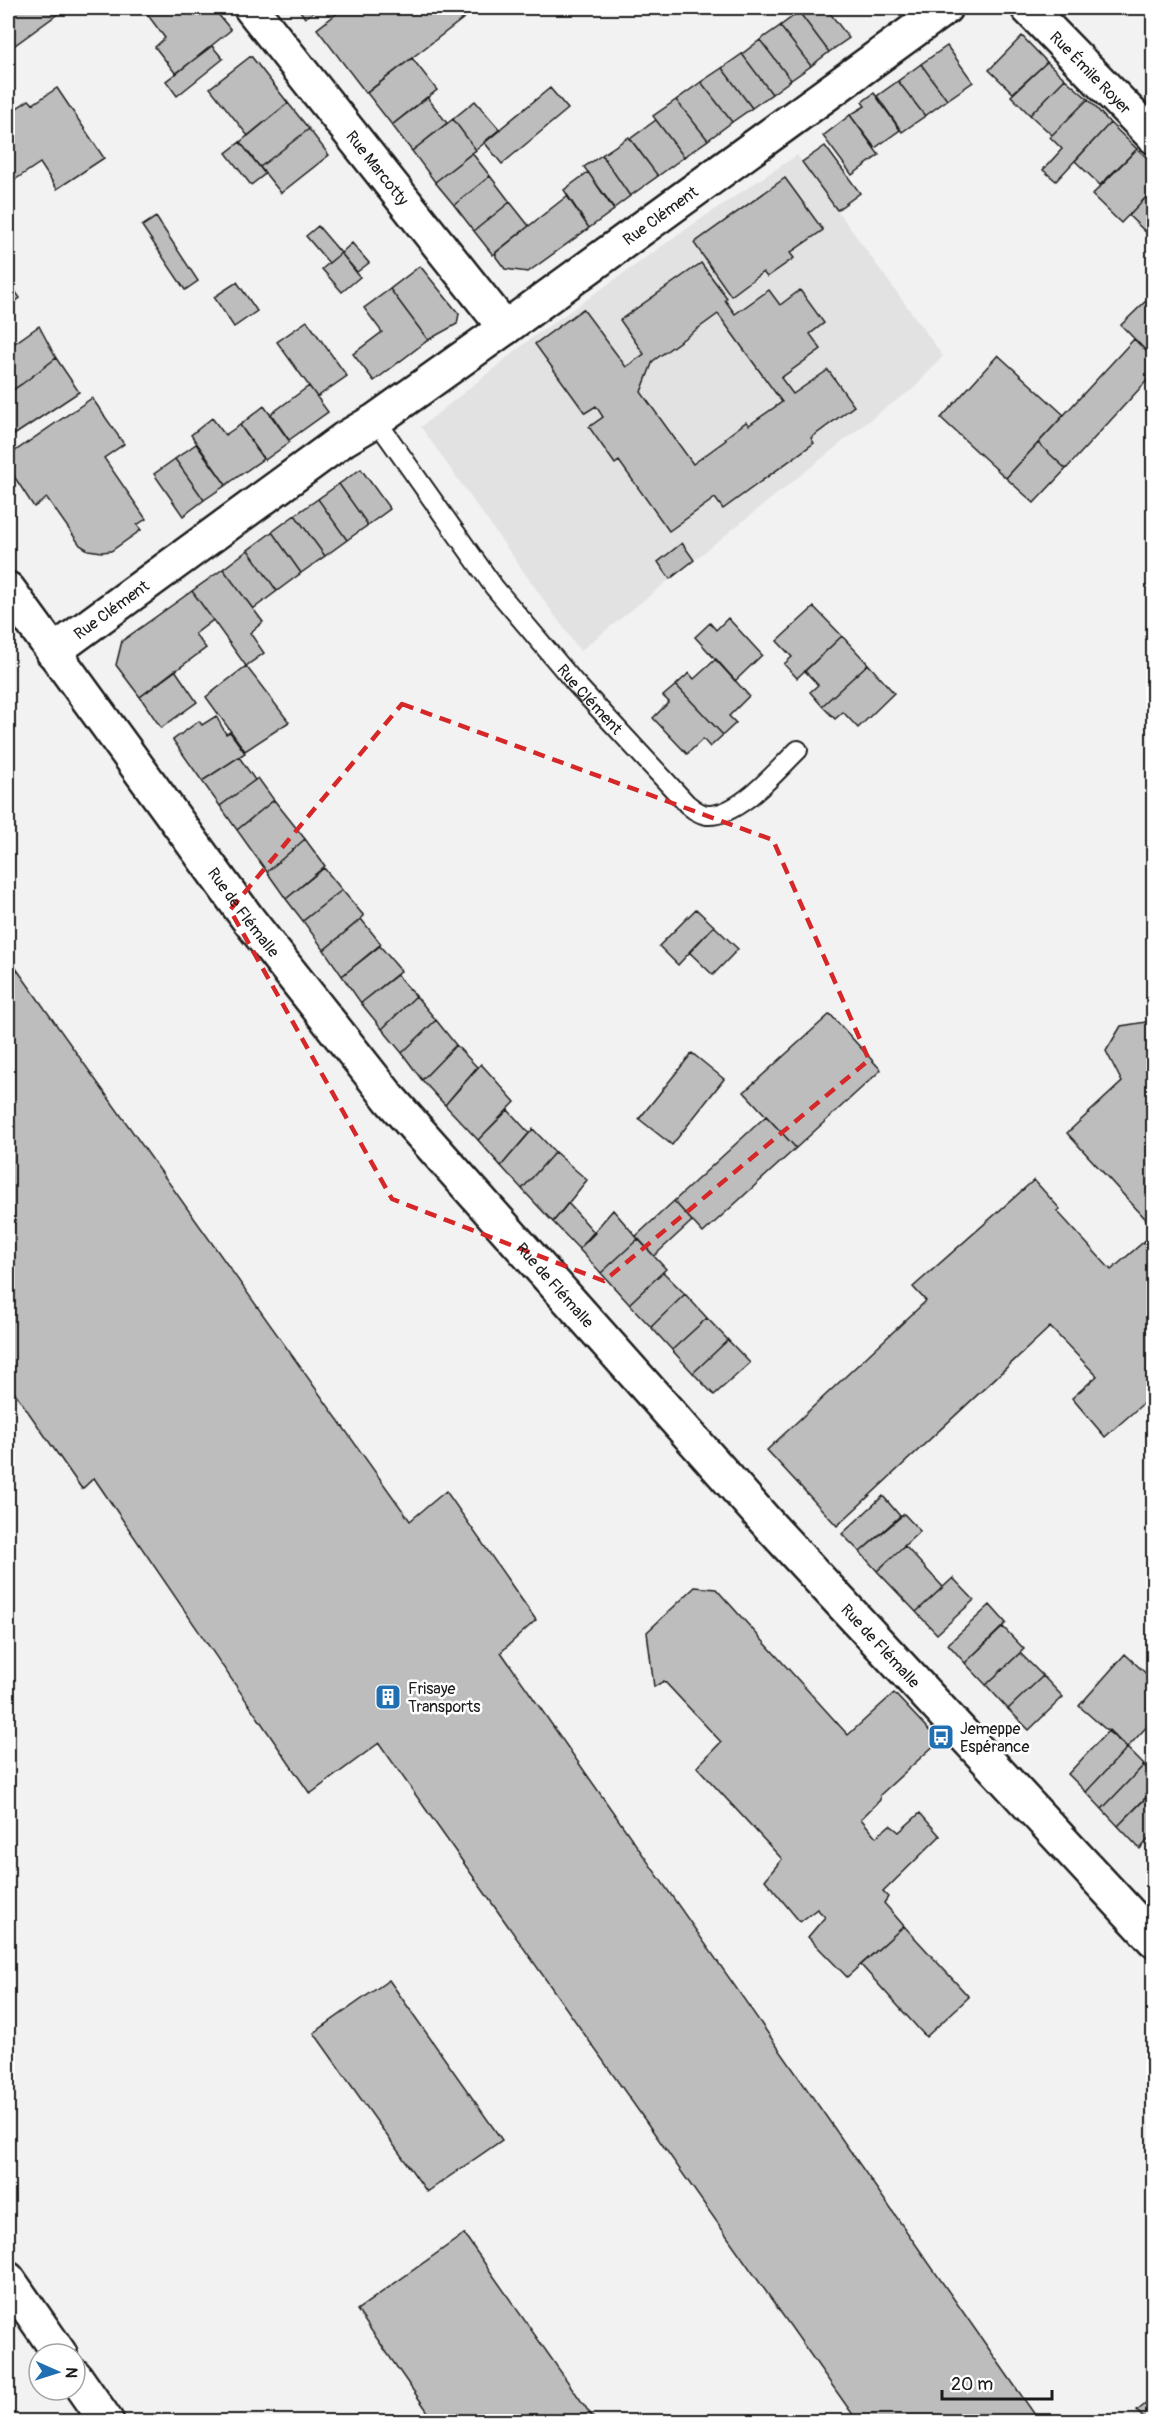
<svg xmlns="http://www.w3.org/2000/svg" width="1161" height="2429" viewBox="0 0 1161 2429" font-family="Pangolin,sans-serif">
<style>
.built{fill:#e2e2e2}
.building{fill:#bdbdbd;stroke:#1c1c1c;stroke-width:1.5;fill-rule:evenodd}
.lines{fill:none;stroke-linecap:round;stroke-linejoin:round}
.lane-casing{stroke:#1c1c1c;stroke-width:22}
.street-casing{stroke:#1c1c1c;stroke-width:38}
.secondary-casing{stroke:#1c1c1c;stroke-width:38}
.lane{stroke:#fff;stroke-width:18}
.street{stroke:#fff;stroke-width:33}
.secondary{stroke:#fff;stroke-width:33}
.marked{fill:none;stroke:#d62828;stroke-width:4.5;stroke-dasharray:12 8;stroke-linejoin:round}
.labels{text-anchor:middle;stroke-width:5;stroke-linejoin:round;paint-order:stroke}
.street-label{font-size:16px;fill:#1c1c1c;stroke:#fff}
.poi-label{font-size:16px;fill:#1c1c1c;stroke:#fff;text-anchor:start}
</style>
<rect width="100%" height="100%" fill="#f2f2f2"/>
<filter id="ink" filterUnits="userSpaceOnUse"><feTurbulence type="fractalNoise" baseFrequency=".0167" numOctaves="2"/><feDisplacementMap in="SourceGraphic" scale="12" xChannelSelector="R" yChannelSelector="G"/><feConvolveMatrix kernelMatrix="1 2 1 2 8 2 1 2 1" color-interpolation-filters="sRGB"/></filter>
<g filter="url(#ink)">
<path class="built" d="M797,155L943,356L913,389L880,412L580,651L421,427L529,340L692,225Z"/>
<path class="building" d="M8,8H66L8,50Z
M155,8H188L194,15L204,8H213L231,30L176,74L155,47L165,38L147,14Z
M298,8H319L305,18Z
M344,8H477L366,93L317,29Z
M806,8H826L849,38L829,52L799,12Z
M799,12L829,52L811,66L780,26Z
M780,26L811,66L791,80L760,40Z
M1022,36L1047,62L1013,93L989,70Z
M760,40L791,80L772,94L742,54Z
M212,46L223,59L177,96L166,81Z
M947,46L973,82L947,100L921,64Z
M742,54L772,94L752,108L722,68Z
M251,56L288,103L248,136L210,88Z
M412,58L437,90L392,125L367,93Z
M1047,62L1065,79L1030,115L1011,96Z
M921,64L947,100L925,116L898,81Z
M722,68L752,108L732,122L701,82Z
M1065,79L1088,99L1052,135L1030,115Z
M898,81L925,116L902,132L877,96Z
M701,82L732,122L708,140L676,100Z
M57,88L104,158L57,189L40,163L13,181L8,173V114L29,100L33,104Z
M550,88L568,109L502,164L484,142Z
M874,93L900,130L875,148L850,115L865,106L862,102Z
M427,97L447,123L412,151L392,125Z
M1088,99L1110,123L1056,181L1043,170L1062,149L1050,137Z
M676,100L708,140L684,157L653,116Z
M475,101L500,130L476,150L453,119Z
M288,103L309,129L260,167L240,142Z
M850,115L879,155L852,175L823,136Z
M453,119L476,150L435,182L412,151Z
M656,120L684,157L658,176L630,139Z
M1110,123L1137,149L1100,185L1075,161Z
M309,129L329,155L281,193L260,167Z
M629,137L658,176L630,196L602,155Z
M240,142L265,174L251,185L226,153Z
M825,146L860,193L837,210L802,162Z
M1137,149L1154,164V189L1121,223L1092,195Z
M472,153L490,176L454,205L435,182Z
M602,155L630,196L614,208L584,167Z
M588,172L614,210L589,228L564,190Z
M490,176L510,202L474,231L454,205Z
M785,178L823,230L790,253L794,258L767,277L763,272L731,296L694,243Z
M1154,189V240L1129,216Z
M567,196L589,228L528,272L505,269L496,257V252Z
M510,202L529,226L493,255L474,231Z
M156,217L198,281L185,290L142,226Z
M318,226L341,253L329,263L306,236Z
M352,243L369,263L357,272L341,253Z
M341,253L360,277L342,292L322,269Z
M701,263L727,298L725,300L735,314L769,290L780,305L800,290L824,323L810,334L821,349L781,378L793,394L828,370L854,406L811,438L814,443L723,509L715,498L669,531L619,461L615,464L589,427L603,417L596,406L585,413L535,344L583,309L626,367L644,354L620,320ZM718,314L782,402L749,425L746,422L725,438L726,440L693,464L641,392L653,361Z
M420,266L459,314L457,324L428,340L390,289Z
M8,281L20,298L8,307Z
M237,282L257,311L234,327L214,297Z
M390,289L428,340L374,381L353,354L382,332L364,308Z
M1150,297L1154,300V359L1121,325Z
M307,321L347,376L317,397L277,342Z
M39,326L56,358L22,384L8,393V348Z
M1134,339L1154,359V373L1066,469L1038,443Z
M998,355L1064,415L1006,478L941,418Z
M56,358L79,392L8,439V393L22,384Z
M309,386L328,412L289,440L271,414Z
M92,398L124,444L104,458L146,519L137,525L141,530L111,551L102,552L88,550L80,545L47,498L34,507L8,467V456Z
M264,406L290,442L265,460L240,425Z
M212,418L225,435L240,425L263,459L226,485L191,435Z
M1038,443L1066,469L1034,503L1006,478Z
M196,444L226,485L204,500L175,459Z
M175,459L204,500L183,516L154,474Z
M361,469L390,509L368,525L339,484Z
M339,484L368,525L347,540L318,499Z
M318,499L347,540L325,556L295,515Z
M295,515L325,556L301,573L272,532Z
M272,532L301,573L277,591L248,550Z
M682,543L694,560L670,579L658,562Z
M248,550L277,591L253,609L223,569Z
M223,569L263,622L250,633L264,653L246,666L192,591Z
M192,591L213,620L195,634L206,648L140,697L116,665L122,641Z
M814,607L842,636L797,678L784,664L792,657L777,641Z
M728,618L762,655L735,681L695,637L710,623L716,630Z
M842,636L868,664L822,706L810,692L818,685L805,671Z
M716,659L749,696L729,716L736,723L723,735L676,685L689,673L694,679Z
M868,664L894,693L858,728L843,712L835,719L822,706Z
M246,666L289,722L245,751L206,697Z
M175,670L197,702L161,728L140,697Z
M676,685L723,735L710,747L703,739L687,754L653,718L669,702L663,696Z
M216,716L226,734L230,732L245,753L202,781L173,740L199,721L202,725Z
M239,757L255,780L220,806L202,781Z
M258,778L274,800L237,830L220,806Z
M274,800L305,839L267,872L237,830Z
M305,839L325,866L286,899L267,872Z
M324,868L342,890L303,921L286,899Z
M342,890L364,916L324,950L303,921Z
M696,909L714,926L678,965L659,946Z
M361,919L381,944L342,976L324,950Z
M714,926L738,949L713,975L689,952Z
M380,946L401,971L361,1003L342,976Z
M8,957L410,1521L446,1491L536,1620L501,1652L1040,2422H858L379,1743L310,1794L94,1478L82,1489L8,1383Z
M397,975L416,996L382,1029L361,1003Z
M416,996L436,1020L402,1053L382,1029Z
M830,1014L881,1070L796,1148L744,1092Z
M436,1020L456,1045L422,1080L402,1053Z
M1146,1022L1154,1031V1228L1067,1133L1122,1082L1106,1051L1121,1026Z
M456,1045L477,1067L445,1105L422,1080Z
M692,1053L724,1079L672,1145L639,1119Z
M481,1064L515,1102L478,1140L445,1105Z
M508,1110L529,1133L501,1166L478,1140Z
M766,1116L796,1148L703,1233L674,1201Z
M533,1129L555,1152L522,1189L501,1166Z
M555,1152L587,1180L553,1222L522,1189Z
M1034,1180L1060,1209L1057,1211L1111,1270L1154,1233V1394L1105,1437L1072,1398L1097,1376L1050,1327L837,1526L767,1450L926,1301L913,1287Z
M674,1201L692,1221L654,1256L636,1236Z
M568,1203L595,1233L579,1249L553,1222Z
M613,1210L638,1239L601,1273L579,1249Z
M638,1239L666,1269L629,1304L601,1273Z
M663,1272L685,1294L651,1327L629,1304Z
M685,1294L707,1318L672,1350L651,1327Z
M707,1318L728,1340L693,1373L672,1350Z
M728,1340L750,1363L714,1395L693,1373Z
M883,1496L900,1516L860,1552L842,1534Z
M904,1514L920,1531L877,1571L860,1552Z
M905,1546L943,1587L916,1612L877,1571Z
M953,1578L974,1600L937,1634L916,1612Z
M695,1587L716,1589L848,1735L894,1693L939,1741L880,1795V1800L861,1819L876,1837L890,1825L899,1832L920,1813L940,1836L883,1892L888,1897L884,1903L904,1926L847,1977L808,1937L825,1917L817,1909L800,1922L765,1880L782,1859L697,1767L721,1742L664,1681L654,1687L647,1632Z
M990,1605L1006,1623L965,1663L948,1644Z
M1003,1627L1024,1649L986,1685L965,1663Z
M1020,1653L1043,1676L1008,1709L986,1685Z
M1125,1654L1154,1681V1719L1127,1748L1079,1706Z
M1043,1676L1063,1697L1029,1730L1008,1709Z
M1109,1730L1127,1748L1086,1792L1068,1774Z
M1127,1748L1144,1765L1102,1809L1086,1792Z
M1144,1765L1154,1777V1789L1118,1826L1102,1809Z
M1149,1795L1154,1800V1833L1140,1849L1118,1826Z
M904,1926L969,1997L926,2037L861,1965Z
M389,1980L502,2140L427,2192L314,2033Z
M464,2234L596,2422H435L357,2310Z
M1154,2397V2422H1147L1137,2411Z"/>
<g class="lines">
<g class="lane-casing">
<g id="lane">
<path id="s1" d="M376,420L494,587L575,683L687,804C693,809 699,814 707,815C739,817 777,770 798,750"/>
</g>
</g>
<g class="street-casing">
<g id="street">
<path id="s2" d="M251,8L505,328"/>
<path id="s3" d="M1028,8L1154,137"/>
<path id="s4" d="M53,652L344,439L376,420L505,328L945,8"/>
</g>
</g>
<g class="secondary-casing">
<g id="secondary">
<path id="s5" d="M8,589L248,919L390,1099L770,1526L1154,1940"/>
<path d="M8,2279L60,2354"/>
<path d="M75,2376L107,2422"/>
</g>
</g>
<use href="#lane" class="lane"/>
<use href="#street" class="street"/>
<use href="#secondary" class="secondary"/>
</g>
</g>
<path class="marked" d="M402,704L773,840L869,1060L604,1281L392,1199L230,910Z"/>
<defs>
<g id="building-square" transform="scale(1.35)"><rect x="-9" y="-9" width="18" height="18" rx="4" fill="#1f6fb2" stroke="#fff"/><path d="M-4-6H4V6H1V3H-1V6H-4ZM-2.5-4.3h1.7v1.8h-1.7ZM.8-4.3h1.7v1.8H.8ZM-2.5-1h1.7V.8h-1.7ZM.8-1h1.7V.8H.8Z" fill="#fff"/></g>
<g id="bus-square" transform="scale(1.35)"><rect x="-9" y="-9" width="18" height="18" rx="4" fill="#1f6fb2" stroke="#fff"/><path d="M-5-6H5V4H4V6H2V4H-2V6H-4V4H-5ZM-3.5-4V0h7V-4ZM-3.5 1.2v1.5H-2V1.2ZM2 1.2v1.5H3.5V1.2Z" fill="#fff"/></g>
</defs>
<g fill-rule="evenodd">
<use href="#building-square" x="388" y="1697"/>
<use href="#bus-square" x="941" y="1737"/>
</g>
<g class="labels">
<g class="street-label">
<text dy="6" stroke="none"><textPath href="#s3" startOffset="90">Rue Émile Royer</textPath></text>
<text dy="6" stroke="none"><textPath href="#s2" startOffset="204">Rue Marcotty</textPath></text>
<text dy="6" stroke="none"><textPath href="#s4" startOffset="748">Rue Clément</textPath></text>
<text dy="6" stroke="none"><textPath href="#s4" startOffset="72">Rue Clément</textPath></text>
<text dy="6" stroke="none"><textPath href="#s1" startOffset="352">Rue Clément</textPath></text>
<text dy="6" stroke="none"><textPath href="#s5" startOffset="400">Rue de Flémalle</textPath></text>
<text dy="6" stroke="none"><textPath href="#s5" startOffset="886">Rue de Flémalle</textPath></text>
<text dy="6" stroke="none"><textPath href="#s5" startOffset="1372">Rue de Flémalle</textPath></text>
</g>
<g class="poi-label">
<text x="408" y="1694">Frisaye<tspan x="408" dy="18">Transports</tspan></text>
<text x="960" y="1734">Jemeppe<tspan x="960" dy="18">Espérance</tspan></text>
</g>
</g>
<rect width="1161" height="2429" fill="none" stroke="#fff" stroke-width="30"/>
<rect x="15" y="15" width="1131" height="2399" fill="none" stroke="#1c1c1c" stroke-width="2" filter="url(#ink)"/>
<g transform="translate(57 2372) rotate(93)"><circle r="28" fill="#ffffff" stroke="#a4a4a4" stroke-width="1.5"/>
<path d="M0-4.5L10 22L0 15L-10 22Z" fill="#1f6fb2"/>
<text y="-9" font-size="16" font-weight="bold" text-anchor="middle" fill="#1c1c1c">N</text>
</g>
<path d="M942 2390v9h110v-9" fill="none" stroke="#1c1c1c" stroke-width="3"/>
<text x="951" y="2390" font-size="18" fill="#1c1c1c" stroke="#ffffff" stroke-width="4.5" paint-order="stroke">20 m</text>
</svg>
